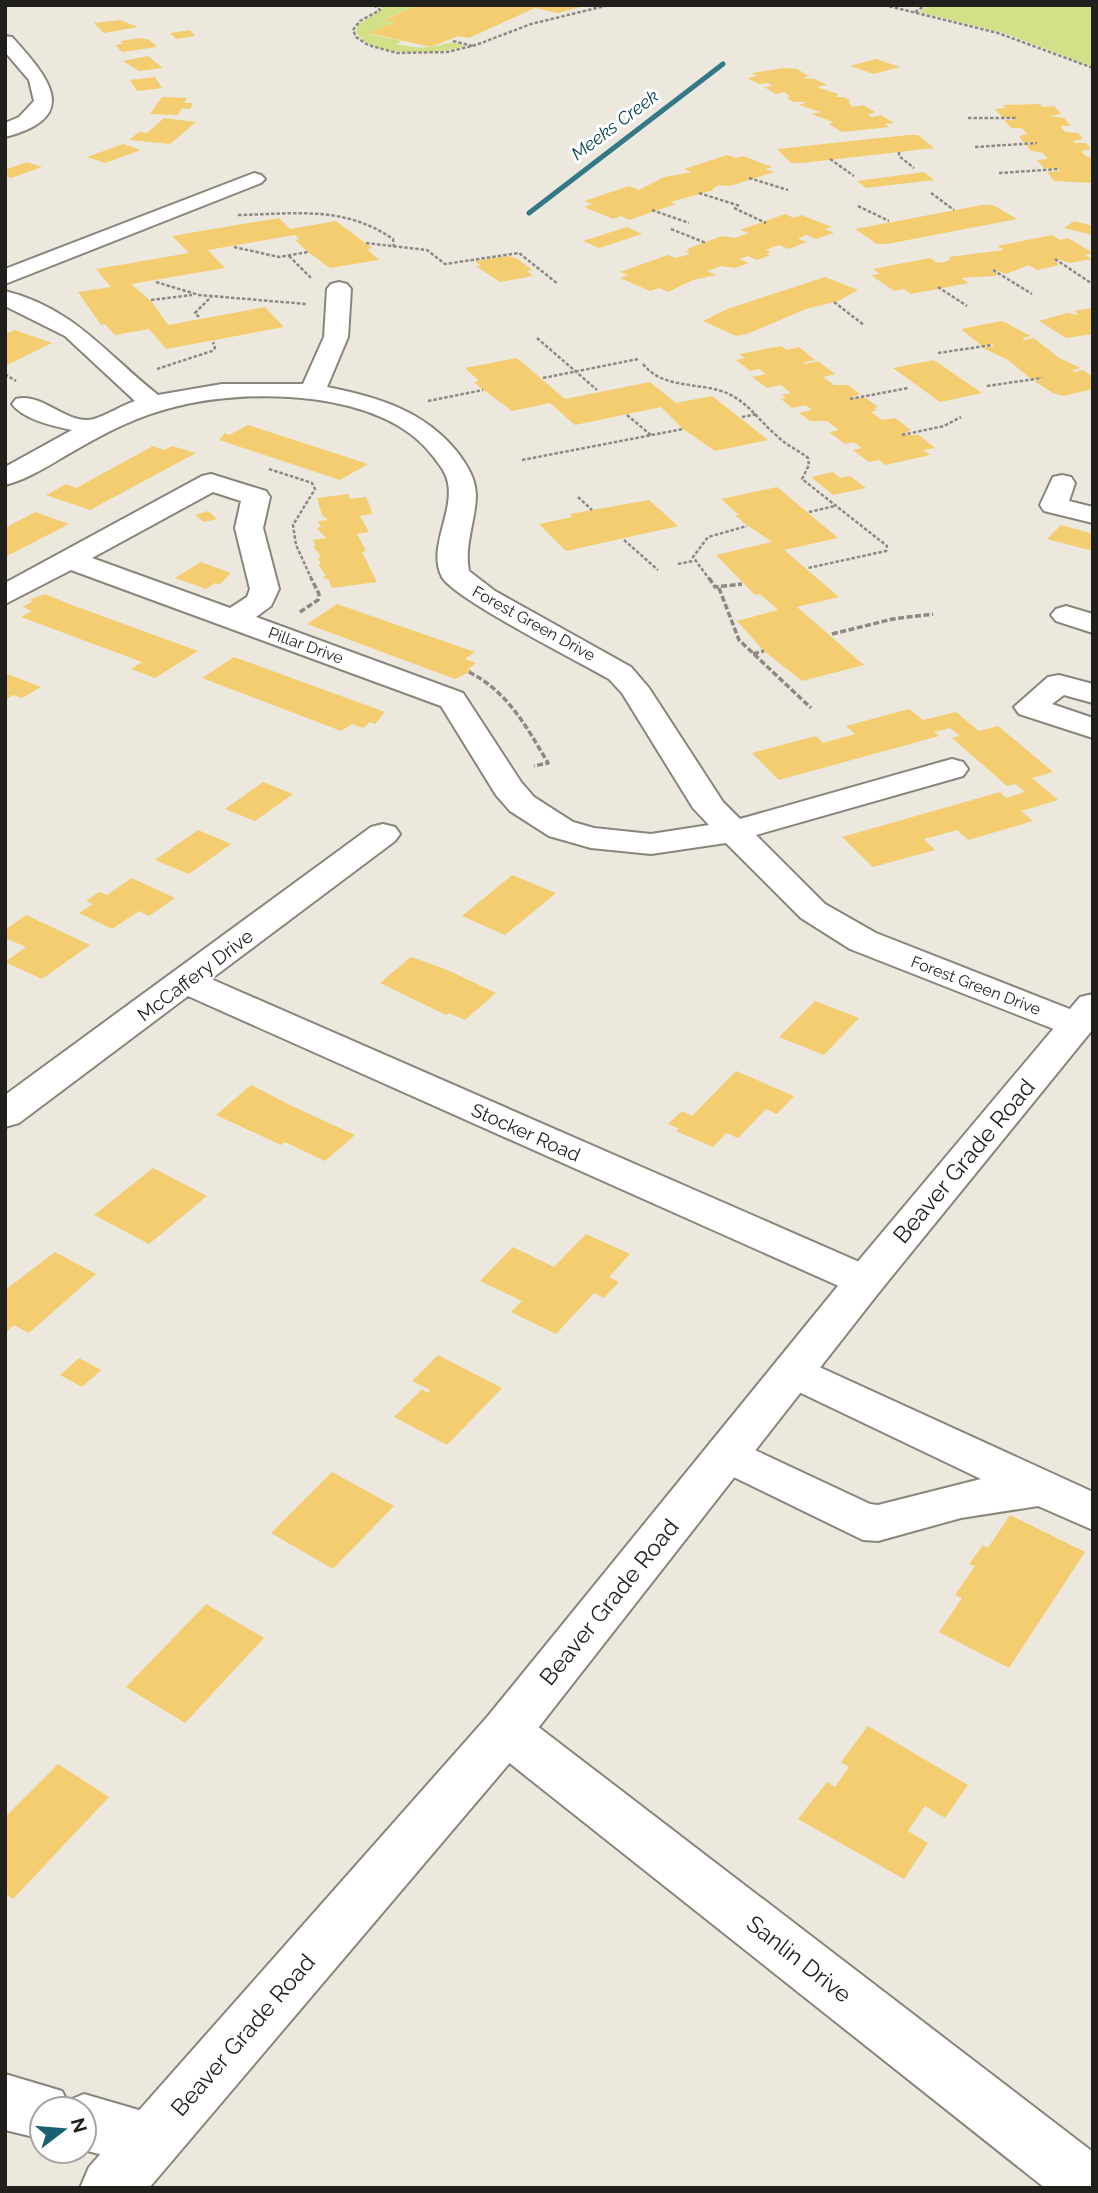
<svg xmlns="http://www.w3.org/2000/svg" width="1098" height="2193" viewBox="0 0 1098 2193" font-family="Raleway,sans-serif">
<style>
.green{fill:#d2e087}
.lines{fill:none;stroke-linecap:round;stroke-linejoin:round}
.stream{stroke:#337886;stroke-width:5}
.building{fill:#f3cd70}
.minor-casing{stroke:#88857c;stroke-width:4}
.major-casing{stroke:#88857c;stroke-width:4}
.path-far1{stroke:#8d8a83;stroke-width:2.5;stroke-dasharray:3.5 2;stroke-linecap:butt}
.path{stroke:#8d8a83;stroke-width:3.5;stroke-dasharray:6 2.5;stroke-linecap:butt}
.minor{fill:#fff;fill-rule:evenodd}
.major{fill:#fff;fill-rule:evenodd}
.labels{text-anchor:middle;stroke-width:6;stroke-linejoin:round;paint-order:stroke}
.far-street-label{font-size:16px;fill:#201f1b;stroke:#fff}
.far-water-label{font-size:18px;font-style:italic;fill:#003d49;stroke:#fff}
.street-label{font-size:19px;fill:#201f1b;stroke:#fff}
.near-street-label{font-size:23px;fill:#201f1b;stroke:#fff}
</style>
<rect width="100%" height="100%" fill="#ece8de"/>
<path class="green" d="M378,5H419L385,19L395,22L369,34L402,41L396,44C408,47 420,48 431,47C447,45 448,39 465,46C442,54 367,59 356,31L359,24L383,9Z
M930,5H1093V67L1004,33L919,12Z"/>
<g class="lines">
<path class="stream" d="M529,213L723,64"/>
</g>
<path class="building" d="M419,5H588L558,13L535,8L469,38L458,36L431,47L368,33L396,22L384,20Z
M120,20L138,27L104,33L94,23Z
M190,30L195,36L176,39L170,33Z
M141,38L150,40L157,47L122,52L115,45L123,44L120,41Z
M148,56L163,68L139,71L123,61Z
M876,59L900,67L874,74L850,66Z
M784,68L797,69L809,76L802,78L815,79L827,85L817,87L838,94L836,97H844L851,101L848,102L853,107L863,105L875,112L868,115L872,117L881,115L894,123L885,124L889,127L842,132L829,124L833,122L811,114L821,112L799,105L807,102H793L787,98L790,97L785,92L776,94L764,87L773,86L768,83L759,84L747,78L757,76L752,73Z
M155,77L162,88L137,91L130,80Z
M162,97L187,98L184,103H193L190,109L182,108L178,115L150,114Z
M1040,104L1043,107L1054,106L1061,114L1049,116L1064,118L1071,126H1060L1065,132L1078,133L1083,139L1073,141L1075,143H1086L1091,149L1081,151L1087,157H1093V183L1054,181L1047,172L1061,171L1058,169L1044,168L1037,160L1048,159L1043,153L1031,151L1026,145L1037,143L1023,142L1019,136L1027,134L1022,128H1011L1004,120H1018L1002,117L995,109L1006,108L1003,105Z
M164,118L196,122L170,144L129,140L139,132L147,133Z
M908,135H918L934,148L802,163H791L777,149Z
M123,144L141,150L105,163L87,157Z
M727,155L736,158L743,156L772,167L765,169L774,172L730,186L715,185L718,186L712,189L714,190L670,202L676,204L629,220L621,216L613,219L584,207L592,204L584,201L629,186L639,190L664,177L692,172L684,169Z
M27,162L42,167L11,178L5,176V170Z
M924,172L934,180L866,188L857,181Z
M982,205H993L1017,219L887,244H877L855,229Z
M785,214L794,218L801,215L832,227L825,229L834,233L816,239L806,235L798,239L807,242L789,249L779,245L765,250L771,252L766,254L771,255L757,260L748,256L739,259L749,263L735,268L721,266L707,271L716,275L693,280L668,292L659,288L650,291L620,278L628,275L620,272L668,255L676,258L690,254L685,251L690,250L687,249L722,236L735,238L749,233L740,230Z
M279,218L290,229L336,221L372,248L367,249L379,260L330,268L308,252L295,240L299,239L295,235L208,250L225,268L131,284L152,302L168,325L265,307L284,327L166,349L149,329L115,335L105,324L101,325L78,292L111,287L96,269L189,253L172,236Z
M1074,221L1093,226V235L1064,228Z
M627,227L642,234L599,248L583,241Z
M1052,235L1060,240L1068,238L1093,253L1085,255L1092,259L1070,263L1057,259H1054L1059,265L1037,270L1029,265L1006,274L995,270L991,271L998,274L995,276L961,278L969,283L911,294L904,289L894,291L871,275L880,274L873,269L930,258L937,263L945,262L951,259L949,257L1004,250L997,246Z
M508,256L518,259L532,270L527,271L533,276L500,282L476,266H481L475,261Z
M825,277L858,290L838,301L806,309L747,334L736,336L703,321L727,309Z
M1093,308V334L1066,338L1039,321L1067,313L1079,315L1074,311Z
M1002,321L1031,336L1022,338L1025,340L1034,338L1059,358L1081,368L1072,370L1075,372L1083,370L1093,377V389L1063,396L1053,393L1034,381L1044,379H1031L1008,360L983,348L994,346L992,344L982,346L961,329Z
M15,330L52,343L5,366V334Z
M781,346L787,350L799,347L815,360L804,362L805,364L818,361L835,374L823,377L834,385H848L860,394L849,398H866L878,407L874,408L877,410L871,412L882,420L895,418L911,430L902,435H919L935,448L923,450L930,455L885,465L879,460L869,462L853,450L862,448L854,442L845,444L829,432L839,430L827,421H810L799,413L812,410L806,405L792,408L781,399L786,398L782,395L791,393L781,385L767,388L752,377L766,374L759,369L750,371L736,360L745,358L739,354Z
M517,358L565,399L650,382L676,403L712,396L768,440L715,451L683,429L661,407L575,425L550,403L512,411L481,388L474,382L479,381L465,368Z
M934,360L982,393L940,402L893,368Z
M248,425L368,464L340,480L219,440L225,433L229,435Z
M153,446L164,450L172,446L196,453L90,510L46,495L66,484L76,488Z
M833,472L840,478L850,476L866,488L833,495L811,477Z
M777,487L838,538L784,550L839,597L797,607L864,665L802,681L764,651L737,621L778,610L760,594L755,595L716,555L772,542L744,523L735,515H739L721,499Z
M348,494L351,499L366,497L370,506L372,514L360,516L369,532L357,534L366,551L362,552L377,582L332,588L328,579H325L323,576H326L318,564H321L318,558L321,557L313,546H316L313,540L326,538L317,528L321,527L318,521L328,520L322,515L317,498Z
M649,500L678,526L566,551L539,524L572,517L570,514Z
M208,511L217,519L204,522L195,515Z
M35,512L69,524L5,557V528Z
M1061,525L1093,534V551L1047,539Z
M201,562L231,573L219,585L215,583L206,589L175,578Z
M45,594L69,604L198,651L155,678L131,669L142,662L21,617L32,611L23,607L33,601L29,600Z
M337,604L475,652L465,659L476,663L468,669L472,670L469,672L455,679L307,624Z
M234,657L385,712L375,724L370,722L363,728L352,724L341,731L202,678Z
M5,673L41,687L22,698L13,695L5,700Z
M909,709L923,720L956,712L979,731L998,726L1053,772L1032,778L1058,800L1021,811L1033,821L968,840L957,830L924,839L935,850L873,867L842,837L1000,792L1006,798L1025,792L1015,784L1007,786L952,738L960,736L950,728L934,732L939,736L779,780L752,753L816,736L823,743L855,734L846,726Z
M263,782L293,794L255,821L225,809Z
M198,830L231,844L189,874L155,860Z
M512,875L556,893L505,935L462,916Z
M132,878L175,898L149,916L139,911L112,929L79,913L93,904L86,901L99,892L107,895Z
M26,915L90,945L42,979L5,962L26,947L5,938V930Z
M411,957L445,969L496,993L465,1020L449,1013L446,1015L380,983Z
M815,1001L859,1018L824,1055L779,1037Z
M736,1071L794,1096L777,1114L766,1109L738,1138L726,1133L713,1147L676,1131L679,1129L668,1124L682,1111L692,1116Z
M251,1085L292,1106L355,1135L325,1161L285,1142L281,1145L216,1115Z
M153,1168L207,1196L149,1244L94,1215Z
M586,1234L630,1254L609,1277L619,1282L604,1298L594,1293L556,1334L511,1312L522,1301L480,1281L513,1247L554,1267Z
M55,1252L96,1274L29,1333L14,1325L5,1333V1290Z
M438,1355L502,1388L447,1445L394,1417L422,1389L427,1393L430,1390L412,1381Z
M79,1358L101,1370L82,1387L60,1375Z
M332,1472L394,1506L333,1569L271,1533Z
M1010,1515L1085,1552L1009,1668L939,1632L962,1598L955,1595L975,1566L969,1564L983,1545L988,1548Z
M206,1604L264,1638L185,1723L126,1687Z
M868,1726L968,1785L945,1818L925,1806L908,1831L928,1843L904,1879L798,1819L827,1782L835,1787L849,1767L841,1762Z
M58,1764L109,1797L13,1899L5,1893V1817Z"/>
<g class="lines">
<g class="minor-casing">
<path id="minor" d="M5,36L12,37C47,76 84,117 5,137V123L19,117L34,101L29,80L5,52Z
M254,173L261,175L265,179L261,183L5,284V269Z
M339,282L347,284L351,289L348,337L327,387C378,397 425,411 458,453C468,467 476,479 476,497C475,522 464,546 469,571L495,591L631,667L649,688L723,802L740,819L941,762L952,759L963,762L968,769L963,776L756,835L825,904L876,933L1090,1017L1093,1021L1090,1033L1077,1037L1064,1033L850,949L801,918L726,843L651,854L591,848L549,836L510,811L496,795L441,706L71,570L5,604V583L202,476L211,474L266,491L270,497L263,528L279,589L271,606L256,617L463,693L521,782L534,797L573,822L594,828L651,834L709,825L693,808L622,693L609,679C581,663 453,598 442,577C427,549 454,513 448,483C446,472 439,464 432,455C383,390 250,388 178,406C139,415 106,432 72,452C51,464 29,479 5,485V467L72,430C54,426 24,420 12,404L16,399C43,392 67,426 94,419C107,415 121,406 135,401L65,336L5,306V291C74,308 106,354 158,395L222,384H303L324,337L327,289L331,284ZM213,492L241,501L235,528L250,589L247,597L230,608L92,558Z
M1062,475L1071,477L1075,483L1069,501L1093,507V523L1044,511L1040,505L1053,477Z
M1066,606L1093,614V633L1056,621L1051,615L1056,609Z
M1059,675L1093,684V703L1064,695L1052,704L1093,718V738L1019,714L1014,707L1048,677Z
M383,824L395,827L400,834L395,841L211,979L880,1271L886,1281L880,1291L865,1296L850,1291L188,996L19,1123L5,1127V1095L371,827Z
M793,1355L1093,1492V1530L1038,1506L961,1518L878,1541L863,1540L711,1466L704,1454L711,1442L727,1437L870,1504L878,1505L981,1479L778,1382L771,1371L778,1360Z
M506,1710L524,1716L1093,2152V2188H1045L488,1746L481,1731L488,1716Z
M5,2074L62,2091L67,2101L84,2094L173,2120L181,2140L173,2160L152,2168L84,2150V2109H42V2139L5,2130Z"/>
</g>
<g class="major-casing">
<path id="major" d="M1093,994V1029L880,1291L524,1746L149,2188H80L89,2167L488,1716L850,1271L1080,997Z"/>
</g>
<path class="path-far1" d="M374,5L380,10L360,21L353,30L356,37L368,45L397,53L447,52L476,45L531,24L609,5
M884,5L998,33L1093,68
M915,12L926,5
M453,41L473,46
M968,118H1016
M975,147L1037,143
M899,152V156L914,168
M830,159L854,176
M999,173L1059,169
M749,178L788,190
M699,193L740,206
M931,193L954,210
M858,206L889,221
M734,208L766,223
M652,210L689,223
M238,215C296,214 343,205 393,239L394,247
M671,229L706,243
M366,243L427,250L445,264L519,253L558,284
M234,247L279,257L308,252
M289,256L312,279
M1055,259L1091,283
M993,270L1032,294
M156,282L199,295L306,304
M938,287L967,306
M151,300L192,295
M834,302L864,325
M199,317L195,313L212,296
M537,338L597,390
M938,353L992,345
M643,364C661,387 692,383 718,390C746,398 756,418 777,436C786,445 798,450 808,458L809,465L802,479L887,546L886,551L808,568
M157,369L212,351L215,348L213,342
M5,374L16,381
M543,378L638,359
M987,386L1042,378
M850,399L908,388
M428,401L483,390
M627,415L652,436
M742,417L758,414
M902,435L944,426L961,417
M522,460L683,429
M269,469L312,483L315,489L293,525L296,545L312,580
M578,497L592,510
M809,512L835,506
M624,540L658,570
M678,564L693,561
M710,580L693,557L708,537L747,526"/>
<path class="path" d="M709,578L715,587L742,584
M719,588L739,640L811,708
M300,612L318,600L319,594L311,578
M832,634L893,619L933,614
M753,654L764,651
M469,672C508,692 526,726 548,763L534,766"/>
<use href="#minor" class="minor"/>
<use href="#major" class="major"/>
</g>
<g class="labels">
<g class="far-street-label">
<text transform="translate(534 623) rotate(29)" y="6">Forest Green Drive</text>
<text transform="translate(306 645) rotate(20)" y="6">Pillar Drive</text>
<text transform="translate(976 985) rotate(21)" y="6">Forest Green Drive</text>
</g>
<g class="far-water-label">
<text transform="translate(615 125) rotate(-37)" y="6">Meeks Creek</text>
</g>
<g class="street-label">
<text transform="translate(195 975) rotate(-37)" y="7">McCaffery Drive</text>
<text transform="translate(526 1132) rotate(24)" y="7">Stocker Road</text>
</g>
<g class="near-street-label">
<text transform="translate(964 1161) rotate(-50)" y="8">Beaver Grade Road</text>
<text transform="translate(609 1602) rotate(-51)" y="8">Beaver Grade Road</text>
<text transform="translate(799 1959) rotate(38)" y="8">Sanlin Drive</text>
<text transform="translate(243 2035) rotate(-49)" y="8">Beaver Grade Road</text>
</g>
</g>
<rect width="1098" height="2193" fill="none" stroke="#201f1b" stroke-width="14"/>
<g transform="translate(63 2130) rotate(74)"><circle r="33" fill="#ffffff" stroke="#a6a5a4" stroke-width="2"/>
<path d="M0-5L12 26L0 18L-12 26Z" fill="#196071"/>
<text y="-10" font-size="19" font-weight="bold" text-anchor="middle" fill="#201f1b">N</text>
</g>
</svg>
